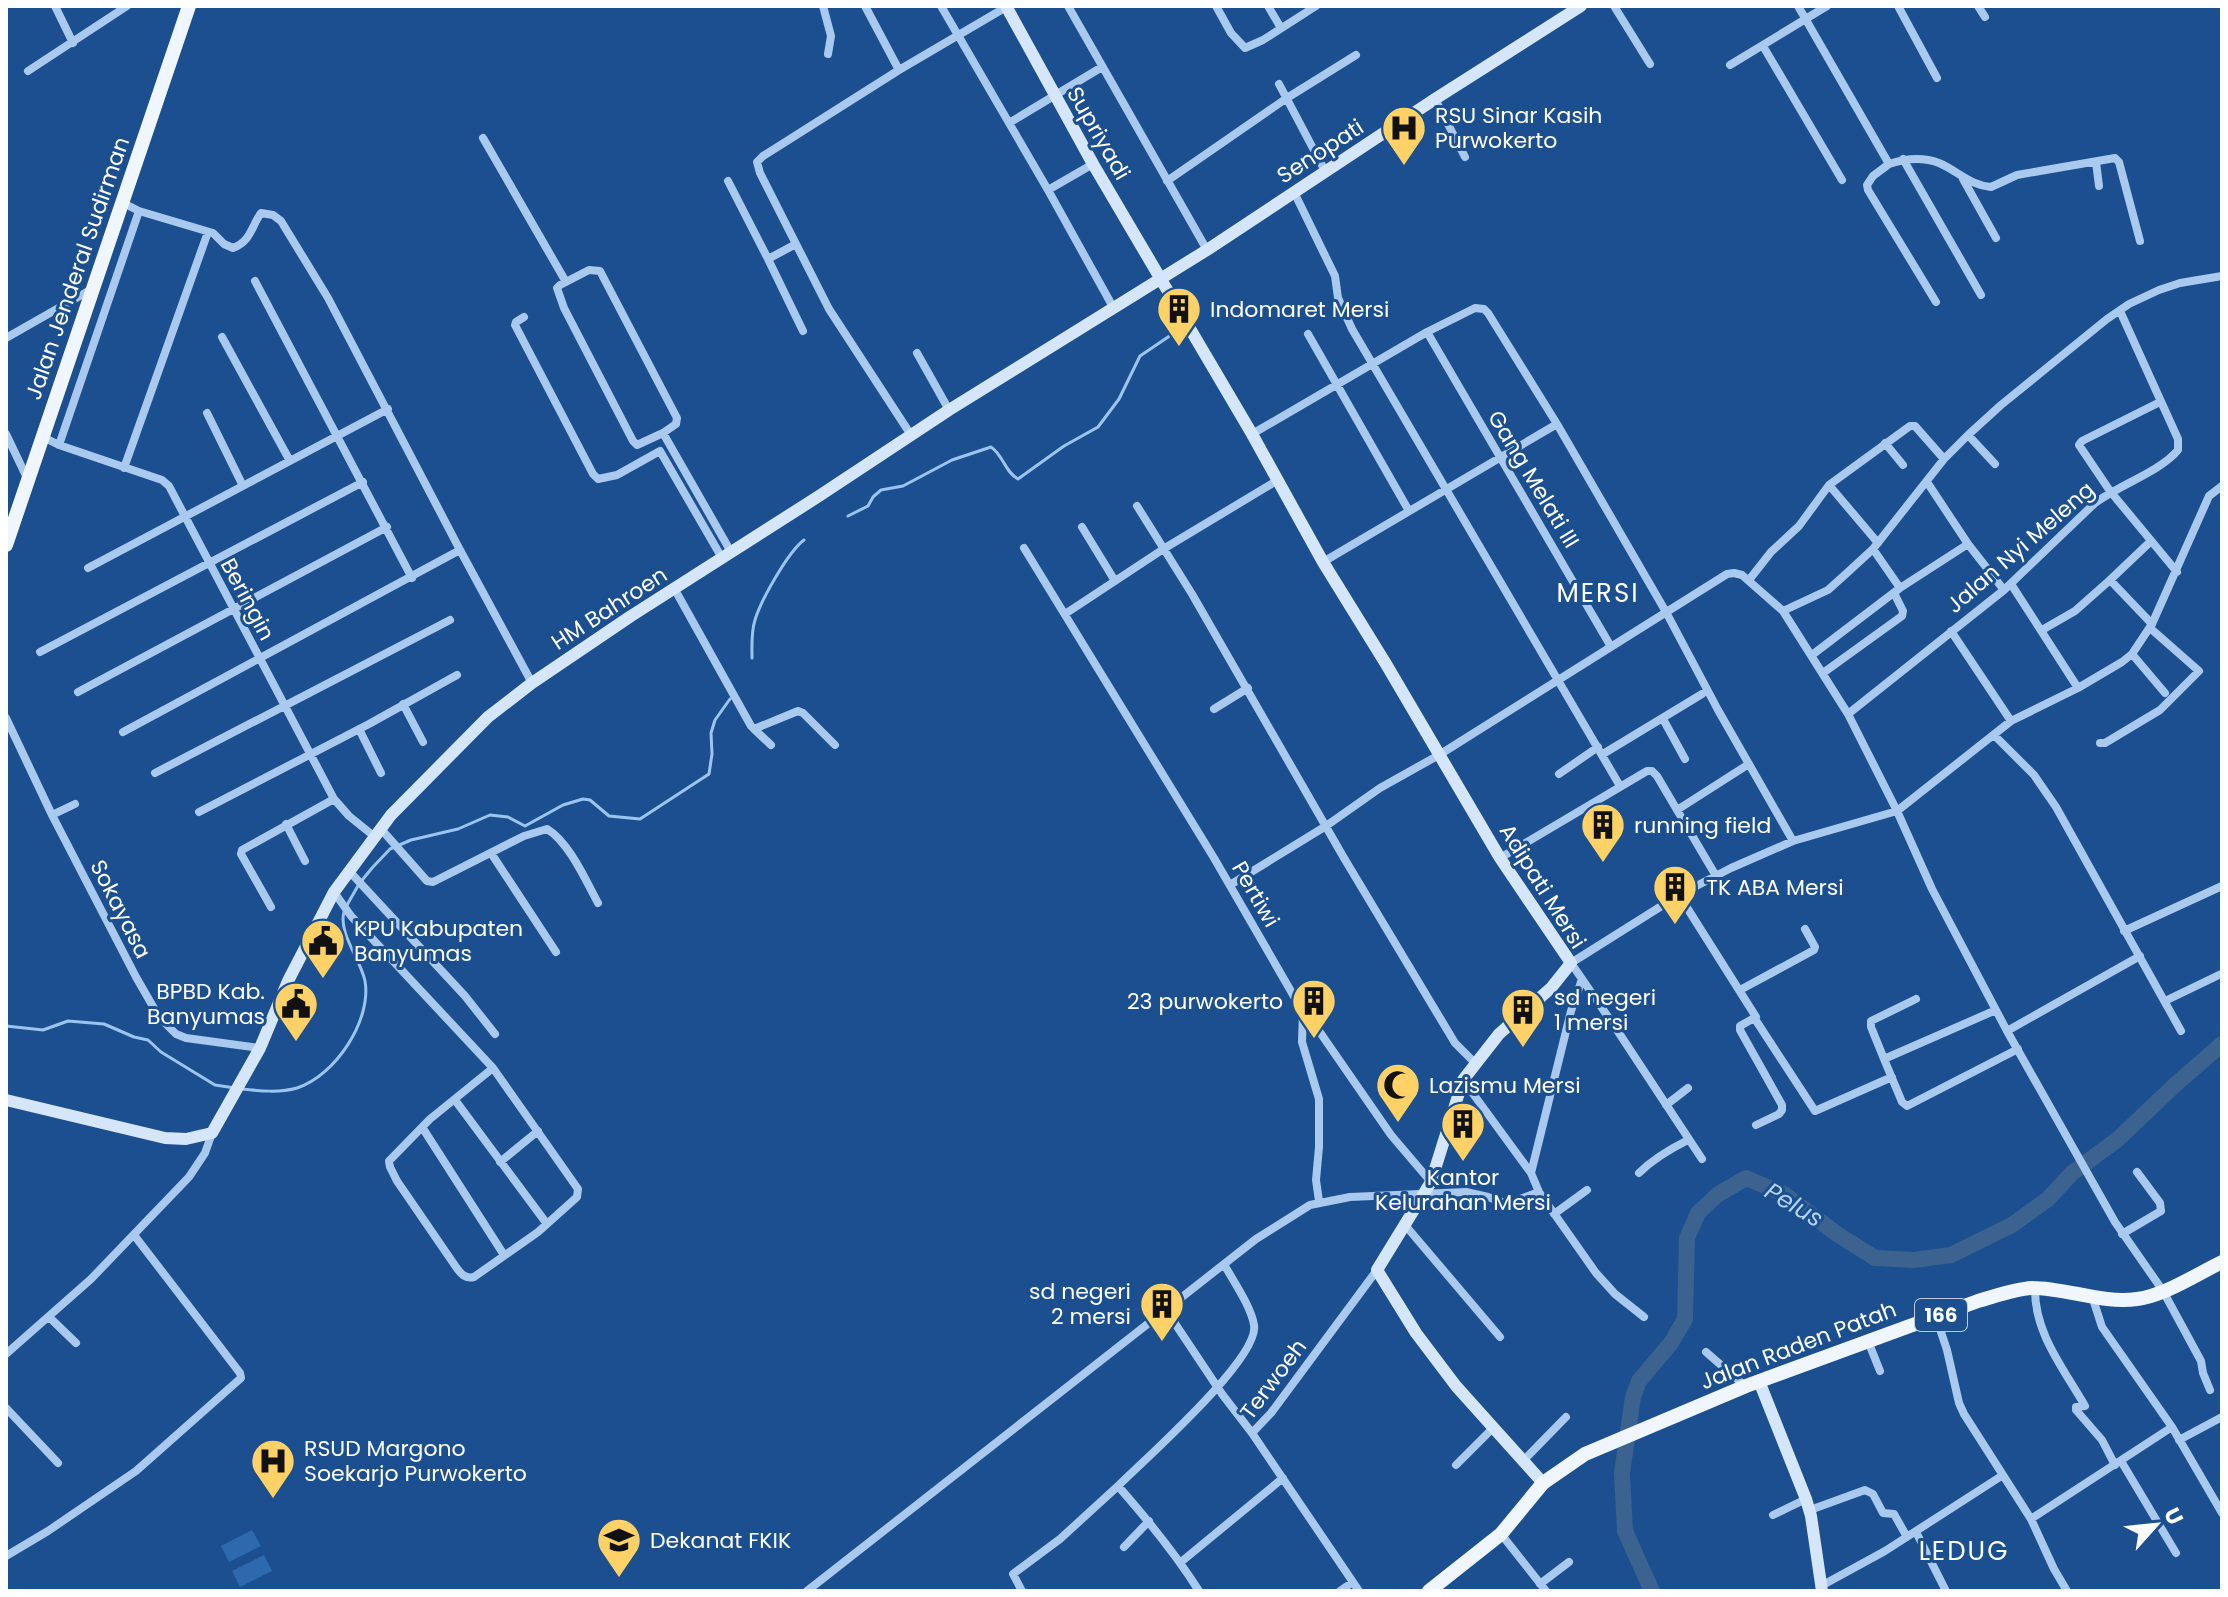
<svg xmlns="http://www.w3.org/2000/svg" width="2228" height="1597" viewBox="0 0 2228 1597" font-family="Poppins,sans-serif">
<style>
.green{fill:#2e69ad}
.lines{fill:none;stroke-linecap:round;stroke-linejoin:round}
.stream{stroke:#9cc4f0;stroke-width:3}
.river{stroke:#3c6290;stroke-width:16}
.street{stroke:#a9c9ee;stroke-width:8}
.secondary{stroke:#d6e6fa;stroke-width:12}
.primary{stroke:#f0f6ff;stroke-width:14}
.labels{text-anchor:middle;stroke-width:6;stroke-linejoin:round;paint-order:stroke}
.shield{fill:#1b4f8f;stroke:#bbcadd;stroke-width:2}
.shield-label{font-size:20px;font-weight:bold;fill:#fff}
.poi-label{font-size:22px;fill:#fff;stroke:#1b4f8f;text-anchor:start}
.street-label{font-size:22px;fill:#fff;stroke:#1b4f8f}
.water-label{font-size:24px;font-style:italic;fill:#b5d3f5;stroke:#1b4f8f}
.quarter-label{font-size:26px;letter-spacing:2px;fill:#fff;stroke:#1b4f8f}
</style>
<rect width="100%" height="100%" fill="#1b4f8f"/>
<path class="green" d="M252,1530L261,1546L229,1562L221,1546Z
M264,1555L272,1571L240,1587L232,1571Z"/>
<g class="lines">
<path class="stream" d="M848,516L868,506L873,497L881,490L903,486L952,460L991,447C1004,456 1004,471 1018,479L1064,446L1098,427L1119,399L1140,356L1177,331
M752,658C752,645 751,632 755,620C761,600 788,552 804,540
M347,905L359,884L372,868L390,849L411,840L458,829L490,815L508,817L525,826L563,805L583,799L590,800L609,816L640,819L709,774L712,754L711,733L715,720L730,699
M6,1026L43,1030L68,1021L104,1024L134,1037L148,1040L161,1052L215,1085L235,1088
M242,1089C260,1091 280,1093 297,1088C335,1076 372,1020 365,981C361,960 338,933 344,912"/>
<path class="river" d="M1652,1591L1625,1531L1622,1473L1633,1397L1639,1381L1671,1343L1685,1319L1687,1238L1698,1213L1717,1195L1746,1178L1784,1194L1837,1234L1875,1258L1914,1260L1951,1255L2012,1225L2048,1199L2072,1173L2118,1139L2176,1084L2222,1044"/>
<path class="street" d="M55,6L73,43
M823,6L831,36L828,54
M865,6L899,70
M941,6L1048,190L1113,307
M1068,6L1207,250
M1216,6L1231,33L1245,48L1263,40L1316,6
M1268,6L1281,28
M1614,6L1650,64
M1798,6L1889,164C1904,159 1923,157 1939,163C1958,171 1969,185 1991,187L2017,175L2115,158L2119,162L2140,241
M1898,6L1937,78
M1978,6L1985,17
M1763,46L1842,180
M1730,65L1827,6
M28,71L127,6
M1279,84L1325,171
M1435,99L1465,157
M1009,123L1102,67
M483,138L566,282
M1903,159L1981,295
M2096,162L2099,186
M1889,164L1873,176L1867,185L1868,190L1936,302
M1963,179L1996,238
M728,181L768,259
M1167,181L1287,98L1356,55
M1048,190L1093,164
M1294,192L1335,276L1338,298L1352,329L1620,786
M123,203L139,211L213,233L224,244L233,248C251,241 251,227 261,213L273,215L281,221L328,298L460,550L123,732
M796,244L768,259L803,331
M255,281L412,578
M524,317L516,322L515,325L593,474L598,479L617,475L660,451L722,558
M1427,332L1610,645
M1308,334L1409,511
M222,337L290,461
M6,338L92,289
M917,353L949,410
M2160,402L2082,441L2079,445L2110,491L2177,572
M207,413L243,486
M663,433L676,424L677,418L600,271L589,270L560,285L557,288L564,308L633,441L637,445L663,433L731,552
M6,434L28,480
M1252,434L1427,332L1475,308L1484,309L1488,313L1557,424L1666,612L1718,710L1793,841
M911,435L829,309L760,173L757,162L763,156L899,70L1008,6
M1968,435L1995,464
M43,437L59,445L162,480L169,486L334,799L349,816L375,837
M1885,443L1903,465
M59,445L139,211
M124,468L208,232
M1927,482L1968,544L2004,590
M1829,485L1878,543
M1137,506L1192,594L1344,858L1455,1043L1475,1063
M1082,527L1115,581
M1024,548L1214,858L1303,1012L1317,1028L1391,1135L1431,1182
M1873,549L1900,588
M460,550L532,683
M1323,562L1557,424
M88,568L388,409
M1749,580L1771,552L1799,526L1829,485L1910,426H1915L1944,459
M2110,580L2150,542
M2011,584L2078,688
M674,588L751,726L754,729L798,711L803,713L835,745
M1783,611L1828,590L1848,572L1873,549L1944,459L1968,435L2001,405L2107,319L2129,304L2159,290L2180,283L2222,276
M1065,614L1165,548L1278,480
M2042,630L2075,611L2110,580L2152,624
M1951,631L2011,721
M40,652L363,482
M2132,654L2165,693
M1812,655L1900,588L1968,544
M1823,673L1902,616L1903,611L1894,593
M78,692L387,527
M403,704L423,742
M1214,709L1248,688
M1848,714L2004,590L2095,503C2119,485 2161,471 2178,450V439L2120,311
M6,718L52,815L136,977L159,1017L176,1034L186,1038L260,1048
M1663,719L1685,759
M359,729L381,773
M754,729L771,745
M1994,735L2034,775L2056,807L2181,1031
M2100,743H2105L2160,710L2199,671L2150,628
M1603,754L1702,694
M155,773L450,620
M1559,774L1598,747
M1677,810L1749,764
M199,812L369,724L457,675
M52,815L75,804
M286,824L305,861
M381,829L427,881L433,882L524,836L547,829C569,842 586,881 598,903
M491,853L556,952
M1500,858L1647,771H1652L1657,776L1716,876
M350,872L465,996L495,1034
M1230,885L1326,826L1380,788L1439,755L1727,574L1734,573L1742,575L1783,611L1848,714L1897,811L1932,889L2007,1031L2115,1222L2163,1291L2201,1361L2203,1373L2210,1390
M334,892L351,916L493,1068L578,1189L577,1197L538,1232L474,1277C465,1279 461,1274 456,1267L397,1181L390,1167L389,1161L430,1119L493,1068
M1679,895L1756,1017L1740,1026V1030L1782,1105V1110L1779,1114L1756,1125
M271,907L241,854L242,850L334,799
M2124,931L2222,886
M1582,979L1571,1011L1531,1173L1539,1192L1596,1273L1615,1294L1644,1317
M1740,990L1814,950L1815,947L1805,929
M1916,999L1871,1021V1027L1884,1059L1996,1010
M2165,1001L2221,974
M1303,1012L1302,1042L1319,1099V1147L1316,1180L1319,1201
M1755,1019L1815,1111L1892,1077
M2007,1031L2140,956
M1884,1059L1902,1102L1907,1106L2018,1049
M1463,1080L1531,1173
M455,1100L547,1224
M1666,1105L1688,1088
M422,1127L504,1255
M1702,1159L1613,1024L1571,963L1679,895L1731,868L1793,841L1897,811L2011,721L2078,688L2122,662L2132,654L2152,624L2209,496L2222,486
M500,1162L538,1131
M1639,1173C1653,1159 1670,1149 1688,1140
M1554,1214L1587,1190
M1405,1225L1500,1337
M2122,1234L2161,1211L2160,1203L2137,1172
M2035,1288C2034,1333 2064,1369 2085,1406L2076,1407V1410L2102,1440L2115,1465
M2092,1296L2102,1327L2172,1427L2222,1513
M1166,1310L1222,1394L1252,1433
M49,1317L76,1343
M1936,1317L1947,1350L1959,1403L1964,1414L2031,1519L2054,1569L2067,1591
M1868,1341L1880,1371
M1706,1352L1745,1386
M6,1354L91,1279L189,1177L205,1153L212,1133
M6,1408L58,1463
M2179,1440L2222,1417
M1524,1460L1566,1417
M2121,1461L2176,1553
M1456,1465L1493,1428
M1810,1510L1865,1490L1873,1494L1883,1513L1894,1514L1907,1537
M1773,1515L1806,1499
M2031,1519L2172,1427
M1916,1532L1946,1591
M1501,1534L1546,1591
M1124,1547L1149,1521
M6,1556L48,1531L136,1471L241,1378L240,1373L134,1235
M1181,1562L1283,1478
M1540,1584L1569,1562
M1821,1586L1885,1551L2003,1475
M807,1591L1256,1239L1310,1205L1350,1197L1466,1192L1488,1197L1507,1204L1539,1192
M1022,1591L1013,1574L1060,1539L1118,1486
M1199,1591C1175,1553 1147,1519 1118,1486C1144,1460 1260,1358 1254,1325C1251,1306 1233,1281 1224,1264
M1340,1591L1353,1582
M1359,1591L1252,1433L1271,1413L1377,1270"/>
<path class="secondary" d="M1006,6L1093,164L1252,434L1323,562L1386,664L1500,858L1571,963L1551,988L1499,1034L1463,1080L1431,1182L1377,1270L1416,1333L1456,1386L1543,1483
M6,1100L165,1138L186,1139L212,1133L260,1048L288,981L334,892L391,815L488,717L532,683L631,616L819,496L949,410L1207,250L1435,99L1581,6
M1759,1381L1806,1499L1811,1516L1822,1591"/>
<path class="primary" d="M6,545L189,6
M1429,1591L1501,1534L1543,1483L1585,1454L1746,1386L1978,1301C1996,1296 2014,1289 2032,1288C2067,1288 2102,1304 2137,1299C2164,1296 2197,1274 2222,1262"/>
</g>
<defs>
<g id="hospital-pin" transform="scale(2.3)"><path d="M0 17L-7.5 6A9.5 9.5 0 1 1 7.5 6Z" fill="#ffd166" stroke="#1b4f8f"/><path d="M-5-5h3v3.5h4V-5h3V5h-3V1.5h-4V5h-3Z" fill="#111"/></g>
<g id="building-pin" transform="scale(2.3)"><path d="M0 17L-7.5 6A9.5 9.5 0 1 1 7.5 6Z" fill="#ffd166" stroke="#1b4f8f"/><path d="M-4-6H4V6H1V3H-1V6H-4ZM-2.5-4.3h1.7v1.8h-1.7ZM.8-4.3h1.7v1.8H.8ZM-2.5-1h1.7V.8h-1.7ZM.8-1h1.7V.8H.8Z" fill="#111"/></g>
<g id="civic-pin" transform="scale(2.3)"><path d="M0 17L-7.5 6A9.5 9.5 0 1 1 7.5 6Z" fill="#ffd166" stroke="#1b4f8f"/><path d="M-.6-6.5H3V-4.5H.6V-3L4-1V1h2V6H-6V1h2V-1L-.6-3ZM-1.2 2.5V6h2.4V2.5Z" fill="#111"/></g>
<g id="mosque-pin" transform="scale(2.3)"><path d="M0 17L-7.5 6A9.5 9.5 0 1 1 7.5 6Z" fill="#ffd166" stroke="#1b4f8f"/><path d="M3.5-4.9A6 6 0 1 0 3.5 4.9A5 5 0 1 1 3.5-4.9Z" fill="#111"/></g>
<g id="university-pin" transform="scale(2.3)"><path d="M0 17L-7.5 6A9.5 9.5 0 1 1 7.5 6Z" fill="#ffd166" stroke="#1b4f8f"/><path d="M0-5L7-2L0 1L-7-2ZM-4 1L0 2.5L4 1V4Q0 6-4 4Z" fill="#111"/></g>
</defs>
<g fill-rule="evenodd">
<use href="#hospital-pin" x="1404" y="128"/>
<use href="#building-pin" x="1179" y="309"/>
<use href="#building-pin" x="1603" y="825"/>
<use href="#building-pin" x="1675" y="887"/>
<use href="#civic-pin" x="323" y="941"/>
<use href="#building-pin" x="1314" y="1001"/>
<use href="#civic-pin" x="296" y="1004"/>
<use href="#building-pin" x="1523" y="1010"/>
<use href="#mosque-pin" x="1398" y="1085"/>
<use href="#building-pin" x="1463" y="1124"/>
<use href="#building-pin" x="1162" y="1304"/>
<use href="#hospital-pin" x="273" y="1461"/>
<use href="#university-pin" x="619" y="1540"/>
</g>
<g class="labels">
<rect class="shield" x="1915" y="1299" width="52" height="32" rx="6"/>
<g class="shield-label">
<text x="1941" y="1322">166</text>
</g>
<g class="poi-label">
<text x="1435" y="123">RSU Sinar Kasih<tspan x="1435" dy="25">Purwokerto</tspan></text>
<text x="1210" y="317">Indomaret Mersi</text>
<text x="1634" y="833">running field</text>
<text x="1706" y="895">TK ABA Mersi</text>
<text x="354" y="936">KPU Kabupaten<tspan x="354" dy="25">Banyumas</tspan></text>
<text x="265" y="999" text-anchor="end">BPBD Kab.<tspan x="265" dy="25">Banyumas</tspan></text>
<text x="1554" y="1005">sd negeri<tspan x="1554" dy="25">1 mersi</tspan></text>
<text x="1283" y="1009" text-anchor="end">23 purwokerto</text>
<text x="1429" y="1093">Lazismu Mersi</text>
<text x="1463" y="1185" text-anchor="middle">Kantor<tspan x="1463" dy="25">Kelurahan Mersi</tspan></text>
<text x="1131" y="1299" text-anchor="end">sd negeri<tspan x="1131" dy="25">2 mersi</tspan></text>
<text x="304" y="1456">RSUD Margono<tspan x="304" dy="25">Soekarjo Purwokerto</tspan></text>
<text x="650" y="1548">Dekanat FKIK</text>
</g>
<g class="street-label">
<text transform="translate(1099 133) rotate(60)" y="8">Supriyadi</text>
<text transform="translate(1320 151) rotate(-33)" y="8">Senopati</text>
<text transform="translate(77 268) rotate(-71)" y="8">Jalan Jenderal Sudirman</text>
<text transform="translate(1534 479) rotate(59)" y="8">Gang Melati III</text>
<text transform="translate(2020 547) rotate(-41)" y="8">Jalan Nyi Meleng</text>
<text transform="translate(248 599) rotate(62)" y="8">Beringin</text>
<text transform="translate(609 608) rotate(-33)" y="8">HM Bahroen</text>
<text transform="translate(1543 886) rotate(58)" y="8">Adipati Mersi</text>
<text transform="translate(1256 894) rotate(60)" y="8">Pertiwi</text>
<text transform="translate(121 909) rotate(63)" y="8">Sokayasa</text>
<text transform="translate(1798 1345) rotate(-21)" y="8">Jalan Raden Patah</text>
<text transform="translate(1273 1379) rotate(-53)" y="8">Terwoeh</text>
</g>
<g class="water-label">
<text transform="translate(1794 1205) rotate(31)" y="8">Pelus</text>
</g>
<g class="quarter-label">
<text x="1598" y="602">MERSI</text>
<text x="1964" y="1560">LEDUG</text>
</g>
</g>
<rect width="2228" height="1597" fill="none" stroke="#ffffff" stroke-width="16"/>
<g transform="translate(2156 1525) rotate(63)" stroke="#1b4f8f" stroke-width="6" paint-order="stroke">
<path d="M0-6L14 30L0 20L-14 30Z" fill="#ffffff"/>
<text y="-12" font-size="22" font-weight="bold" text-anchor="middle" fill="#ffffff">U</text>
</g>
</svg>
